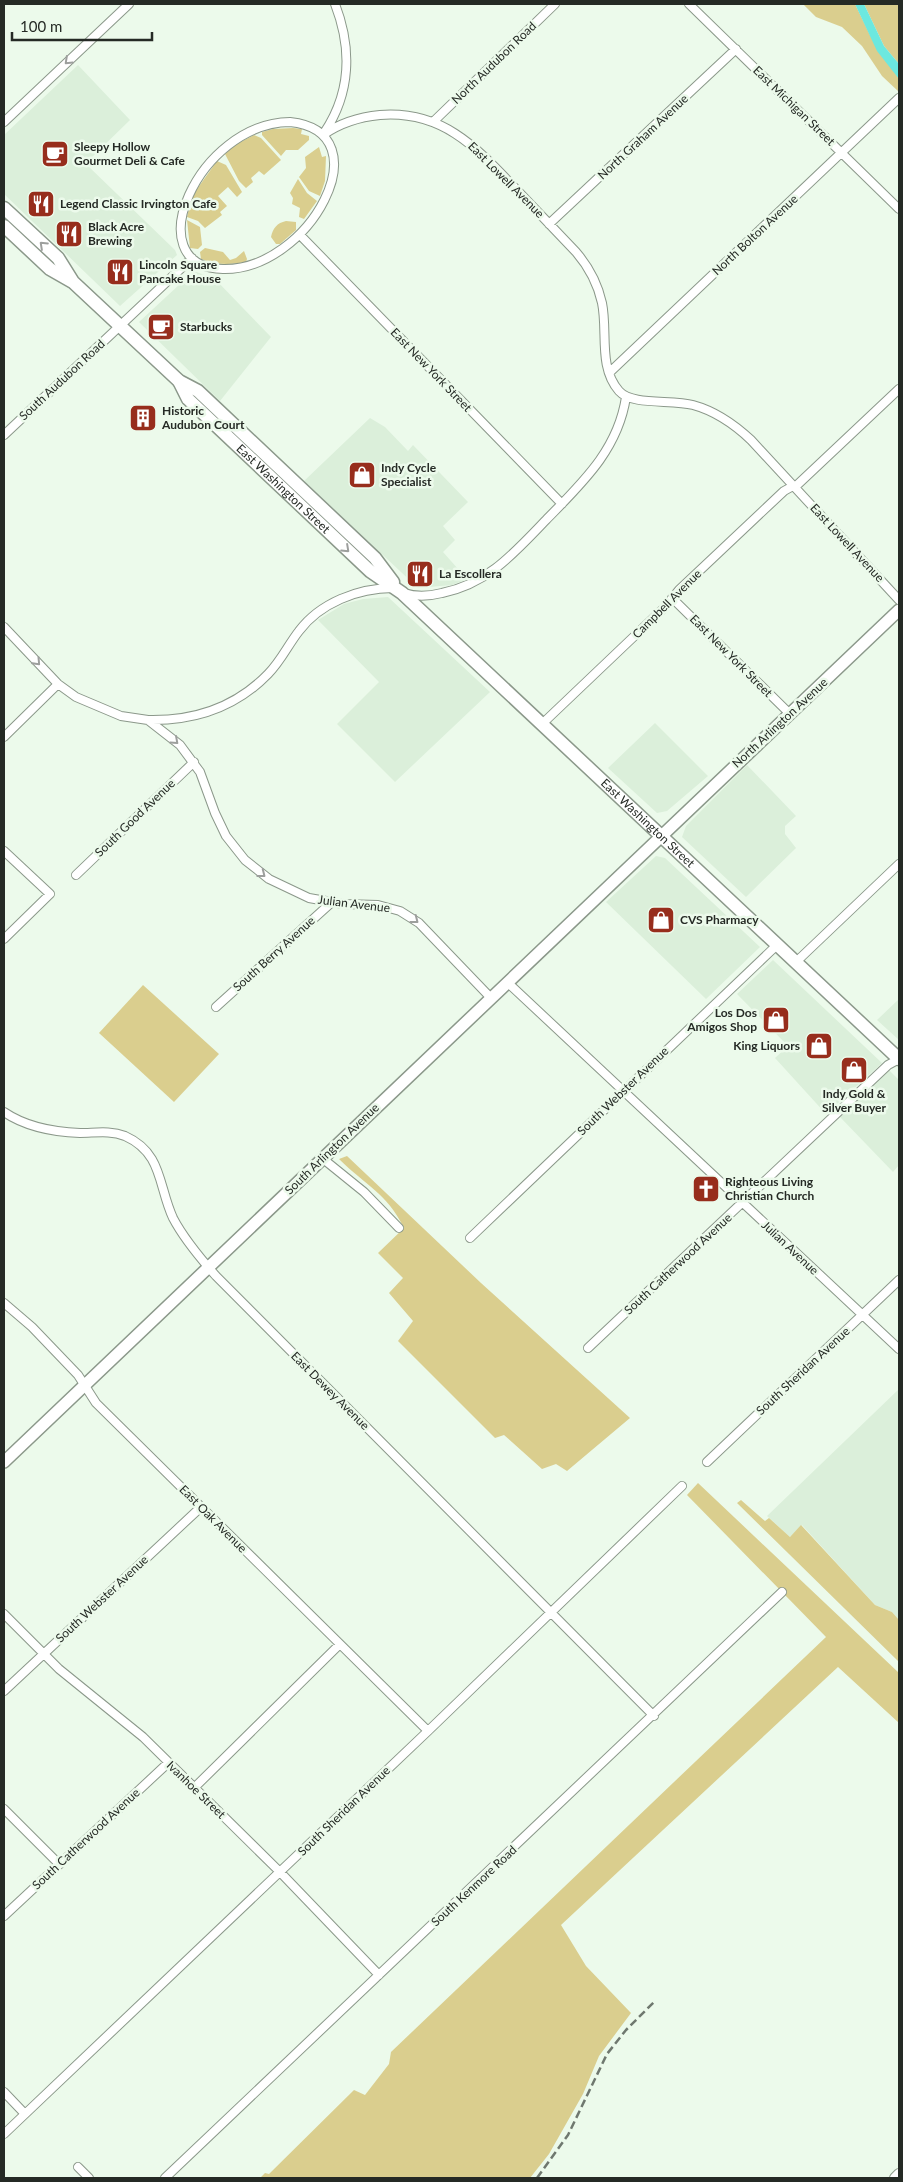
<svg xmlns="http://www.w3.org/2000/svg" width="903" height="2182" viewBox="0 0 903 2182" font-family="Lato,sans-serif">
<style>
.built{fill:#dbefda}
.green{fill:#dace8e}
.water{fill:#6ce8df}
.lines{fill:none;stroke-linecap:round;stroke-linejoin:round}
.minor-casing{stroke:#8b988a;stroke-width:10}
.tertiary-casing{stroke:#8b988a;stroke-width:12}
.secondary-casing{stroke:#8b988a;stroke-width:14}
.primary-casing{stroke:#8b988a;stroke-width:15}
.minor{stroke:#fff;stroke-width:8}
.tertiary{stroke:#fff;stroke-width:10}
.secondary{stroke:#fff;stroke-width:11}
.primary{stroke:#fff;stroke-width:12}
.rail{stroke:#6f786f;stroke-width:2.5;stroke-dasharray:8 4;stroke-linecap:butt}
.oneway{stroke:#9d9f9d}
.labels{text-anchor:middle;stroke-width:5;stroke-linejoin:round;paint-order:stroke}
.street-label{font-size:12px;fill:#252a25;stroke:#ecfaeb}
.poi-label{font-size:12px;font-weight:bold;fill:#252a25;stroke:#ecfaeb;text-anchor:start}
</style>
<rect width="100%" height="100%" fill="#ecfaeb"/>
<path class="built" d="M78,65L130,120L87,162V165L175,250L177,255L120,306L4,194V135Z
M194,271L215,279L271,337L220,401L139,322Z
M370,418L385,427L408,451L413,445L468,502L443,526L455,540L443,552L467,579L452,585L418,588L304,481Z
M388,597L490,692L395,782L337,724L379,682L318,620L344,604L363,599Z
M655,723L708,776L667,811L657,813L608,768Z
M747,765L796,816L785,826V834L796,848L746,897L682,837L686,826Z
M656,856L665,858L760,947L706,999L606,902Z
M773,960L882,1063L826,1114L775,1058L788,1046L737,994Z
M899,999V1040L877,1020Z
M889,1070L899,1080V1165L893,1172L840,1117Z
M899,1389V1620L892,1612L875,1605L802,1525L790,1537L767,1516Z"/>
<path class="green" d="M803,4H855L870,35L899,79V92L882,76L862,46L842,27L816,17Z
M864,4H899V64L884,46Z
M293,128L302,129L301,134L309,136V140L298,150H286L281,156L262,135V132L273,129Z
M254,135L261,138L281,160L264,175L259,171L251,178L253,182L246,188L239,181L225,154L235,145Z
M319,147L322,157L326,156L325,181L320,196L309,191L299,177L306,168L305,157Z
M217,161L226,165L242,192L237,197L228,187L218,196L227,206L220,212L222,215L205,228L198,221L187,217L192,196Z
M298,179L307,193L317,201L304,219L299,217L300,208L292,204L293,198L290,193Z
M187,220L200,227L202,245L198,249L190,248Z
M286,221L296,222V230L280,244H276L271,237C273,228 277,223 286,221Z
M205,248L223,252L230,260L236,258L244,251L247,259L246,262C230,265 216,265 201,259L200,252Z
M143,985L219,1054L174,1102L99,1033Z
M347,1156L481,1283L630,1418L567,1471L556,1464L542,1469L504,1435L495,1438L398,1341L413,1321L389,1293L403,1278L378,1253L404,1228C386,1192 366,1186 339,1159Z
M698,1483L899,1673V1723L838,1667L561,1925L586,1966L631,2013L599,2056L583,2094L549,2154L530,2178H260L265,2173L269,2174L354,2090L365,2095L389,2064L391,2052L826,1637L687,1495Z
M741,1500L765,1521L769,1518L790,1537L801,1525L875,1605L892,1612L899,1620V1662L737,1503Z"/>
<path class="water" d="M855,4H864L884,46L899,64V79L877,51Z"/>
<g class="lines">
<g class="minor-casing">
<path id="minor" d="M689,4L899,209
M4,122L129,4
M290,122C385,132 309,271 223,269C135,267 198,123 290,122Z
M433,122L555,4
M324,133C351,93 352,48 335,4
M323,135C340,123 359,117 380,115C442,110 476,147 515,188C536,210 556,231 576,252C588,266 598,285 602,303C608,332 598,367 619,391C632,406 672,399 693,405C715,411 734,424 751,440L899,600
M549,224L736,49
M300,235L562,504
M610,372L899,98
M4,435L192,258
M795,487L899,389
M404,593C416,597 430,596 442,593C488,584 515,552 546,520C582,483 618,450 626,397
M672,598L789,713
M4,627L58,684L76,697L121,716L148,720L180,745L200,772L215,813L226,836L245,860L269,879L309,898L343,904L378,905L400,911L419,923L490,997
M148,720C194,721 235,708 268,674C281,661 288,645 299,631C320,603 358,588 393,588
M542,724L666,606L679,590L784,491L793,486
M4,737L58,684
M4,851L50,894L4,939
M76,875L194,762
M796,962L899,864
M507,982L899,1349
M216,1007L332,902
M4,1112C26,1127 54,1132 80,1133C95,1133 110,1130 125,1136C163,1153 158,1186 173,1218C184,1239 200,1258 216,1276L654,1716
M322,1158L364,1192L399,1228
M470,1238L777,945
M4,1303L32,1327L78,1375L96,1403L428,1731
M588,1348L888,1065L899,1059
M707,1462L899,1280
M4,1614L59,1669L143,1737L280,1872L379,1975
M4,1691L201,1507
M194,1788L339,1645
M4,1809L59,1864
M4,1916L168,1763
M4,2092L25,2114
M4,2134L428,1731L682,1486
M78,2167L89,2178
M165,2178L782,1592"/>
</g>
<g class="tertiary-casing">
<path id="tertiary" d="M895,2178L899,2174"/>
</g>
<g class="secondary-casing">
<path id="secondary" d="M4,1462L899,610"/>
</g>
<g class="primary-casing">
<g id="primary">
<path d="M4,208L58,258L73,282L179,381L198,391L375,558L393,582"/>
<path d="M4,226L50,269L71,281"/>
<path id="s1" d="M179,381L188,399L370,571L402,593L899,1059"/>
</g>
</g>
<use href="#minor" class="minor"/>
<use href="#tertiary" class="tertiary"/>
<use href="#secondary" class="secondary"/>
<use href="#primary" class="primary"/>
<path class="rail" d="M537,2178L568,2135L607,2054L626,2030L655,2001"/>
</g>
<defs><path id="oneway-chevron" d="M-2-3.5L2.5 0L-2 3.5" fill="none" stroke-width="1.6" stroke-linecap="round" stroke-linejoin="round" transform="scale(1.25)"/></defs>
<g class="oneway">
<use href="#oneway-chevron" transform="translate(68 61) rotate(137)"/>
<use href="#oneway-chevron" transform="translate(43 245) rotate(-137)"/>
<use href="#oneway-chevron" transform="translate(346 549) rotate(43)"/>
<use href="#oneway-chevron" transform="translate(37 662) rotate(47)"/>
<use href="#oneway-chevron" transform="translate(175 741) rotate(42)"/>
<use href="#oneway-chevron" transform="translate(262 874) rotate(38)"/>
<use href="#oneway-chevron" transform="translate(415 920) rotate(38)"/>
</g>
<defs>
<g id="cafe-square" transform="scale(1.4375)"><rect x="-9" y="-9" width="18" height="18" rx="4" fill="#972d1c" stroke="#ecfaeb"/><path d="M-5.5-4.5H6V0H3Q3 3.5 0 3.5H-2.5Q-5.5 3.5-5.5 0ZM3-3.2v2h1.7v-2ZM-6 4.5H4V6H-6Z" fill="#fff"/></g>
<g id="restaurant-square" transform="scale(1.4375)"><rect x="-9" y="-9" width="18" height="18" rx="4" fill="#972d1c" stroke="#ecfaeb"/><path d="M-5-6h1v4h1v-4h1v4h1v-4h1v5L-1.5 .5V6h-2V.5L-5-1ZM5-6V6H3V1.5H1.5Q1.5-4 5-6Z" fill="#fff"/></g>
<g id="building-square" transform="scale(1.4375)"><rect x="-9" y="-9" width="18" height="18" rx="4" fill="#972d1c" stroke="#ecfaeb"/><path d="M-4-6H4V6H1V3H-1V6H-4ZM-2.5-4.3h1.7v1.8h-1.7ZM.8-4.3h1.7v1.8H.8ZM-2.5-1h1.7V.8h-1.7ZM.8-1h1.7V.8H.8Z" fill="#fff"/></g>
<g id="shop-square" transform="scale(1.4375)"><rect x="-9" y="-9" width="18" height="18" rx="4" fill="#972d1c" stroke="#ecfaeb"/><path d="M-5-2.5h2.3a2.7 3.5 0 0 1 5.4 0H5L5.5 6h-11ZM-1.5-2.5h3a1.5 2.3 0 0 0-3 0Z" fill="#fff"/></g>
<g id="church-square" transform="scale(1.4375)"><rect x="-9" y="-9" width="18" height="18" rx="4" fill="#972d1c" stroke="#ecfaeb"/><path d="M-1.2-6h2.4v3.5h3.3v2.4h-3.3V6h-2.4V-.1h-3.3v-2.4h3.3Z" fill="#fff"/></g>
</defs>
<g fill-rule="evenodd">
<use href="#cafe-square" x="55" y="154"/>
<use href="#restaurant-square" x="41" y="204"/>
<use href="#restaurant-square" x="69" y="234"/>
<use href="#restaurant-square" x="120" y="272"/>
<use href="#cafe-square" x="161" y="327"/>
<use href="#building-square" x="143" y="418"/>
<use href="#shop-square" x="362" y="475"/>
<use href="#restaurant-square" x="420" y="574"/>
<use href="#shop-square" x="661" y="920"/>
<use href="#shop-square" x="776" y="1020"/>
<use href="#shop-square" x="819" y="1046"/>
<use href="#shop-square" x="854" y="1070"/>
<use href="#church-square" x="706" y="1189"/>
</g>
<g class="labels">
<g class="street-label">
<text transform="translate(494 63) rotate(-44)" y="4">North Audubon Road</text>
<text transform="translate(794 106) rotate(44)" y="4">East Michigan Street</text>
<text transform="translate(643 137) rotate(-43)" y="4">North Graham Avenue</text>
<text transform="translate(506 180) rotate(45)" y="4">East Lowell Avenue</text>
<text transform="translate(755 235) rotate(-43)" y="4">North Bolton Avenue</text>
<text transform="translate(431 370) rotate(46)" y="4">East New York Street</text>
<text transform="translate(62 380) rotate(-43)" y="4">South Audubon Road</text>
<text dy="4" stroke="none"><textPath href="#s1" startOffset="151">East Washington Street</textPath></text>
<text transform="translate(847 543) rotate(47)" y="4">East Lowell Avenue</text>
<text transform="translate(667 604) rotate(-45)" y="4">Campbell Avenue</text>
<text transform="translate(731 656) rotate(45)" y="4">East New York Street</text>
<text transform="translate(780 723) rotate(-43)" y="4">North Arlington Avenue</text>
<text transform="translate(135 818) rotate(-44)" y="4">South Good Avenue</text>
<text dy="4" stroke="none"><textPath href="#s1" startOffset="646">East Washington Street</textPath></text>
<text transform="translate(354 904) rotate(7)" y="4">Julian Avenue</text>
<text transform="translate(274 954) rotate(-42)" y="4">South Berry Avenue</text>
<text transform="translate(623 1091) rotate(-44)" y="4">South Webster Avenue</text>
<text transform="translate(332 1149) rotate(-44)" y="4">South Arlington Avenue</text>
<text transform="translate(790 1248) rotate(43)" y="4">Julian Avenue</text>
<text transform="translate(678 1264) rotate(-43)" y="4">South Catherwood Avenue</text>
<text transform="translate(803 1371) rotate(-43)" y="4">South Sheridan Avenue</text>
<text transform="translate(330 1391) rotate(45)" y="4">East Dewey Avenue</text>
<text transform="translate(213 1519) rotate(45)" y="4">East Oak Avenue</text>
<text transform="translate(102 1599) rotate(-43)" y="4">South Webster Avenue</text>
<text transform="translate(196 1790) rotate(44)" y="4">Ivanhoe Street</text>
<text transform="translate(344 1811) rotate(-44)" y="4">South Sheridan Avenue</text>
<text transform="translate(86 1839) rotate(-43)" y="4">South Catherwood Avenue</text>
<text transform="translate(474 1886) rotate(-43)" y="4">South Kenmore Road</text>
</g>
<g class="poi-label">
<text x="74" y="151">Sleepy Hollow<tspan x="74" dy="14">Gourmet Deli &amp; Cafe</tspan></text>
<text x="60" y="208">Legend Classic Irvington Cafe</text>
<text x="88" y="231">Black Acre<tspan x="88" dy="14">Brewing</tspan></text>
<text x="139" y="269">Lincoln Square<tspan x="139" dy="14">Pancake House</tspan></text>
<text x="180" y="331">Starbucks</text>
<text x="162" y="415">Historic<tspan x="162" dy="14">Audubon Court</tspan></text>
<text x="381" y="472">Indy Cycle<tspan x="381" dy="14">Specialist</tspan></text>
<text x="439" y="578">La Escollera</text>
<text x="680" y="924">CVS Pharmacy</text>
<text x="757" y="1017" text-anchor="end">Los Dos<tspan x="757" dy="14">Amigos Shop</tspan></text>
<text x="800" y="1050" text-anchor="end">King Liquors</text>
<text x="854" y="1098" text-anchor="middle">Indy Gold &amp;<tspan x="854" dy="14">Silver Buyer</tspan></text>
<text x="725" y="1186">Righteous Living<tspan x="725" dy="14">Christian Church</tspan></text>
</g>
</g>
<rect width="903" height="2182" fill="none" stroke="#252a25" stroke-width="10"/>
<path d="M12 32v8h140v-8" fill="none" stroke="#252a25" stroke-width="2.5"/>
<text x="20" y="32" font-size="15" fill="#252a25" stroke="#ecfaeb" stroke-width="4" paint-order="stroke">100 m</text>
</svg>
